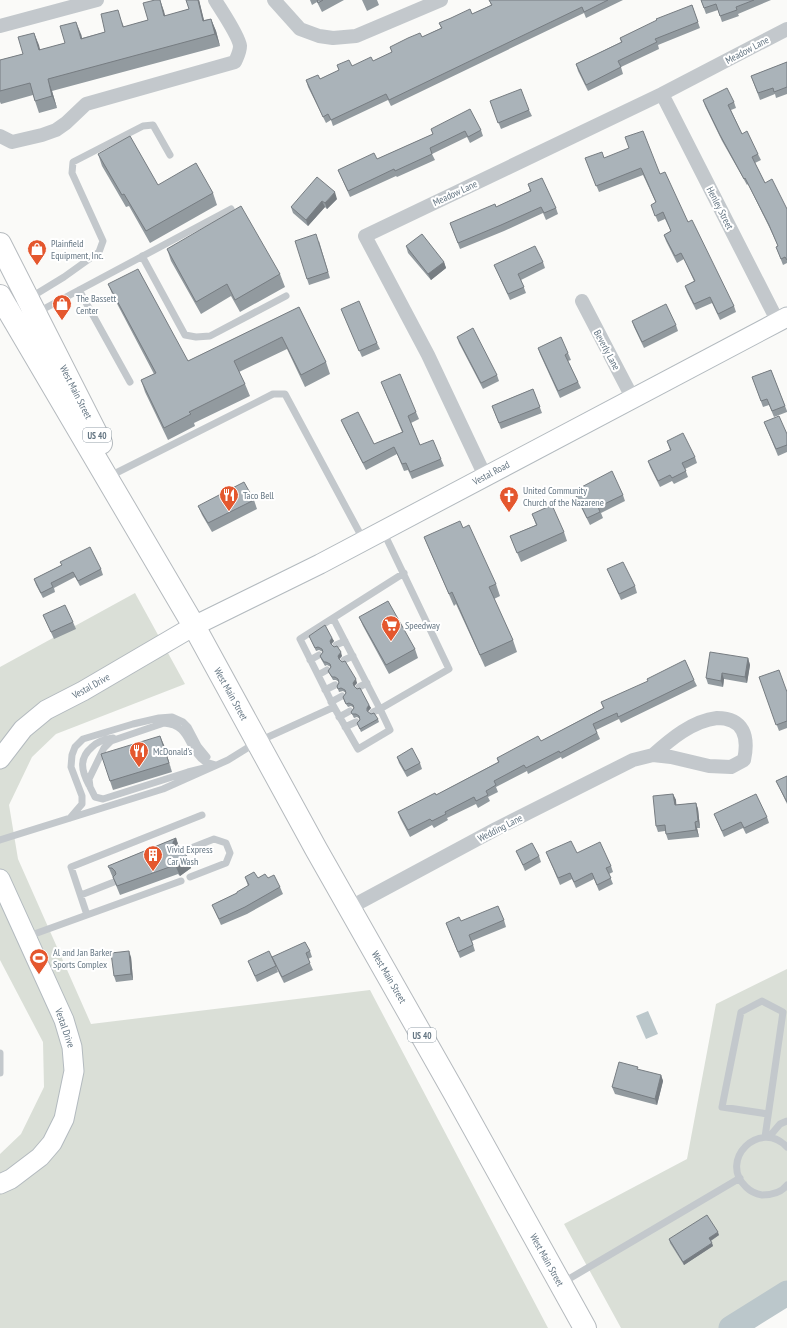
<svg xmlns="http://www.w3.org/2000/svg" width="787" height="1328" viewBox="0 0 787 1328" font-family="'PT Sans Narrow',sans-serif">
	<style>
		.green { fill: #dadfd7 }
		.water { fill: #bbc7cb }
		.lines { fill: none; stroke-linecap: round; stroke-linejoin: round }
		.river { stroke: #bbc7cb; stroke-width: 25 }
		.secondary-casing { stroke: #b3babf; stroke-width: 21 }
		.primary-casing { stroke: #b5babe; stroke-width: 24 }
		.lane { stroke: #c3c8cc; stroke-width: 7 }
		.street { stroke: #c3c8cc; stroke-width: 14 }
		.secondary { stroke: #fff; stroke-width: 19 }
		.primary { stroke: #fff; stroke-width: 22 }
		.wall { fill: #929a9f }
		.shaded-wall { fill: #777d82 }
		.building { fill: #aab3b9; stroke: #777d82 }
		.labels { text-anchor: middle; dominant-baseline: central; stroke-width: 4; stroke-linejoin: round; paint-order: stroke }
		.shield { fill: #fff; stroke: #939fa8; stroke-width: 1 }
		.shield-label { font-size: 9px; font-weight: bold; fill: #657683 }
		.street-label { font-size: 10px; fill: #657683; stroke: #fff }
		.poi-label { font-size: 10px; fill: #657683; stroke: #fff; text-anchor: start }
	</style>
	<rect width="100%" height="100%" fill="#fafaf8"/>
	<path class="green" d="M135 593 185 684 56 734 32 757 9 805 18 859 91 1024 370 990 548 1328H0V1154L21 1134 44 1087 43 1042 0 960V667Z
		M787 969V1293L731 1328H621L564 1224 687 1159 716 1004Z"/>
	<path class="water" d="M648 1011 658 1034 646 1039 636 1016Z"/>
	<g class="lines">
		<path class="river" d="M731 1328 787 1293"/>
		<g class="secondary-casing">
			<path id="secondary" d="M0 759 23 729 46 710 83 691 194 626 320 564 787 317
				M0 879 64 1020 72 1047 74 1071 64 1119 52 1143 40 1157 11 1179 0 1184"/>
		</g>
		<g class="primary-casing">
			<path id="primary" d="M0 244 101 443
				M0 296 194 626 316 849 455 1094 585 1328"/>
		</g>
		<path class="lane" d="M142 256 185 335 196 337 210 336 286 296
			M79 290 130 382
			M10 310 64 277 99 252 103 241 72 173 73 162 143 126 153 125 170 155
			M38 312 231 209
			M116 473 273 394H285L364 541
			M383 531 449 669 380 709 390 730 358 749 334 707 300 639 404 573
			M333 618 380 709 373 712
			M336 645 345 641
			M310 660 319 655
			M344 660 353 656
			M318 675 327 670
			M359 687 367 683
			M325 690 335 685
			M331 702 342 696
			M339 717 350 711
			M164 723C191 725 186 748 204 761 207 763 212 764 216 765L188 772 103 799 95 797 90 787 89 779 104 748 111 741Z
			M345 727 356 722
			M89 785C81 770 79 758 92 747 98 741 105 739 113 738
			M70 818 82 804V796L71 767 72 755 75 747 83 739 133 724 159 718 172 717 183 722 188 727 198 746 207 757
			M0 840 163 789 228 760 257 742 334 707
			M181 852 214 839 226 843 230 853 226 863 190 877
			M81 895 114 882
			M87 915 71 867 202 815
			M26 937 181 881
			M0 1053V1073
			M765 1137 783 1012 762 1001 741 1012 722 1107 768 1114
			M769 1137 780 1124 787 1121
			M787 1147C759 1118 718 1161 746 1187 750 1191 756 1194 762 1195 771 1195 781 1193 787 1185
			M562 1283 740 1178"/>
		<path class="street" d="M274 0 300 29 319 36 333 38 356 36 441 0
			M0 26 97 0
			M662 94 778 322
			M0 136 12 142 42 135 56 130 66 123 86 104 235 62C237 57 240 52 240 46 239 36 221 10 215 0
			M582 301 633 399
			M485 476 428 355 365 236 662 94 787 29
			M717 718C744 718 749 737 744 760L731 767 709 766 671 757 653 755C671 739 692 721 717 718Z
			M349 908 496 829 633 760 653 755"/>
		<use href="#secondary" class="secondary"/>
		<use href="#primary" class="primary"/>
	</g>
	<path class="wall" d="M160 0 165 16 189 9 199 0 204 20 211 19 216 31 220 46 52 91 57 108 39 113 33 95 1 104 0 102V60L23 54 34 33 40 50 65 43 81 34 82 38 105 32 122 22 124 27 148 20Z
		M310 0H344L322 12 317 2 312 5Z
		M362 0H378H377L379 5 367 11Z
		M489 0H623L586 18 584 13 391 106 388 100 333 126 331 120 326 123 308 87 306 80 320 79 339 70 337 65 352 66 373 61 392 52 390 47 422 37 441 28 439 23 472 14 491 5Z
		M701 0H771L738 14 739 16 722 22 718 10 706 14Z
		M692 5 700 28 658 45 659 49 621 67 623 74 588 91 578 71 576 64 621 42 620 38Z
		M787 62V94L776 98 775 94 760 100 751 76Z
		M703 100 734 102 736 108 731 110 742 134 758 154 761 160 755 163 765 183 787 209V263L783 265 776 247 778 246 771 231 748 184 747 185 722 141 705 106Z
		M490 101 529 110 532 116 501 129Z
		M431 129 481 130 483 136 470 143 467 137 432 154 435 160 397 177 396 176 350 197 338 170 377 159 433 134Z
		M98 154 158 185 213 193 217 205 150 243 129 206 126 207 102 166Z
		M585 158H604L660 174 688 222 734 306 736 312 720 320 712 303 696 310 687 292 685 286 694 281 684 259 677 263 666 241 664 235 671 231 665 219 658 222 651 205 656 203 643 175 599 192Z
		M528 184 556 208 558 214 546 220 543 213 504 231 460 249 450 223 496 207 530 191Z
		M337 199 327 209 325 207 308 226 293 213 291 207Z
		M319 241 330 278 309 285 307 279Z
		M406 246 444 262 446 268 431 280 408 253Z
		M167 249 280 274 285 287 240 312 231 296 201 314 171 261Z
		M543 262 545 268 521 280 526 293 510 300 494 265Z
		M108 284 188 361 299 307 326 362 330 374 305 387 287 349 239 372 245 384 250 396 194 423 195 426 168 440 145 392 141 380 154 374 113 296Z
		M341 309 377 343 380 349 362 357Z
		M632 321 676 325 678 331 644 348 634 327Z
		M457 337 497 375 499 381 483 389 459 343Z
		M538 348 568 353 571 360 568 361 581 388 560 398 540 354Z
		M771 370 787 411V412L774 417 769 405 763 407 752 377Z
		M381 382 416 412 419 419 411 423 420 445 441 459 444 466 412 479 408 470 404 471 397 454 366 470 344 427 341 420 374 444 402 432Z
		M533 389 542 413 501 429 492 406Z
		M764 422 787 434V452L778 456Z
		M667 441 695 457 697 463 685 469 688 477 674 484 672 481 660 487 650 467 648 461 670 450Z
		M574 491 623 495 625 501 601 513 603 518 590 525 576 497Z
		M254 500 257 509 212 532 202 515 198 506Z
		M532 514 564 532 567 541 521 562 510 536 536 525Z
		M424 537 496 584 500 596 494 599 513 640 517 652 485 667 456 604 454 606 429 549Z
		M60 562 101 569 103 575 80 586 75 577 54 588 55 592 43 598 36 585 34 579 62 565Z
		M607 569 635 586 637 593 621 600Z
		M43 615 73 622 76 629 54 639Z
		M359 617 415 649 418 658 389 674 363 626Z
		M309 636 332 638 334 641 331 645 342 656 339 660 357 683 354 687 369 705 371 708 368 712 378 719 379 722 361 732 357 723 360 719 357 717 354 718 351 712 354 708 351 706 348 707 344 701 343 697 346 693 343 691 339 692 337 686 339 682 336 680H333L328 671 331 667 327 665 325 666 321 659 320 656 323 652 319 650 316 651Z
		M748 658 750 665 747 683 724 679 723 687 708 684 706 678Z
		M759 677 787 692V728L779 731Z
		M694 680 697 686 621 723 619 719 596 730 600 739 562 759 561 757 528 774 527 771 496 787 498 792 488 797 490 801 478 808 476 804 447 818 448 820 434 828 432 825 410 837 400 818 398 812 436 795 498 762 497 758 541 741 603 708 601 702Z
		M160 736 172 772 113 790 110 781Z
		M397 757 420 763 422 769 407 777 399 763Z
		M787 776V804L779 787 776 781Z
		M673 794 676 800V805L696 803 698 809 700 828H697L699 837 668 840 665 831 658 832 656 826Z
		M714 814 767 817 769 823 746 834 743 828 724 837Z
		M176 838 179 847 191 868 180 876 178 874 120 895 108 866Z
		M516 851 539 856 541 862 525 871 519 857Z
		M546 852 577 853 611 866 613 872 609 874 613 884 599 891 594 879 576 888 572 879 560 885Z
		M245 877 268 878 280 887 283 894 247 914 221 925 212 905 237 893 248 886Z
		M504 920 506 927 472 941 475 951 460 958 446 923 461 921Z
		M310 951 312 957 308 959 313 970 284 983 276 967 278 972 257 982 248 961H273Z
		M131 957 133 980 116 982 114 976Z
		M661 1075 663 1081 657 1105 615 1094 612 1087Z
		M719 1235 711 1241 713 1246 684 1265 670 1243 669 1239Z"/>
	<path class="shaded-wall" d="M160 0 164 11 168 28 164 16Z
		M198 0H199L207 33 203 21Z
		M211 19 216 31 220 46 215 34Z
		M76 22 81 34 85 51 81 39Z
		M34 33 39 45 43 62 39 50Z
		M48 79 52 91 57 108 52 96Z
		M335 192 337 199 327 209 325 203Z
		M322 201 325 207 308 226 306 220Z
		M444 262 446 268 431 280 428 274Z
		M332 638 334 641 331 644 332 647 330 641Z
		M341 652 342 656 339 659 340 662 338 656Z
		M748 658 750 665 747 683 745 677Z
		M722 673 724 679 723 687 721 681Z
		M356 679 357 683 354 686 355 690 353 683Z
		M369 705 371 708 368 711 369 714 367 708Z
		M160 736 164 745 172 772Z
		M673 794 676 800 677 812 675 805Z
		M696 803 698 809 700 828 698 821Z
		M695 822 697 828 699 837 696 830Z
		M176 838 179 847 176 851 173 845V842Z
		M188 859 191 868 180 876 176 867Z
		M129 951 131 957 133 980 131 974Z
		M661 1075 663 1081 657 1105 655 1099Z
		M718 1232 719 1235 710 1241 709 1238Z
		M712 1243 713 1246 684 1265 683 1262Z"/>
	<path class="building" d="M155 0H160L164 16 189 9 186 0H198L203 21 211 19 215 34 48 79 52 96 35 101 30 83 0 91V60L23 54 18 37 34 33 39 50 65 43 60 26 76 22 81 39 105 32 101 14 118 10 123 27 148 20 143 3Z
		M317 0H323L318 3Z
		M489 0H608L584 12 582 7 389 100 386 94 331 120 328 114 323 117 306 80 318 75 320 79 339 70 337 65 349 60 352 66 371 57 373 61 392 52 390 47 408 38 420 33 422 37 442 28 439 23 451 18 470 9 472 14 492 5Z
		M701 0H754L736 7 737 10 720 16 716 4 704 8Z
		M692 5 698 22 655 39 657 42 618 61 621 67 586 85 576 64 622 42 620 38 657 20 656 19Z
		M787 62V87L774 92 773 88 758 93 751 76Z
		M727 88 734 102 728 105 742 134 747 131 758 154 752 157 765 183 772 179 787 209V260L785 257 781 259 776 247 778 246 769 225 745 178 744 179 720 135 703 100Z
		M521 89 529 110 498 123 490 101Z
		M470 109 481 130 468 137 465 131 430 148 432 154 395 171 394 169 348 191 338 170 374 153 377 159 433 134 431 129Z
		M643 131 660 174 665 172 688 222 692 220 734 306 718 314 710 297 694 304 685 286 695 281 681 253 675 256 664 235 671 231 663 212 655 216 651 205 656 202 641 168 596 186 585 158 602 152 604 158 629 148 625 137Z
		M130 136 158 185 196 163 213 193 146 231 124 194 122 195 98 154Z
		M317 177 335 192 325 203 322 201 306 220 291 207Z
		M542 178 556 208 544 213 541 207 501 225 458 243 450 223 495 204 496 207 531 191 528 184Z
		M241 206 280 274 235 300 227 284 196 302 167 249Z
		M316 234 328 272 307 279 295 241Z
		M422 234 444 262 428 274 406 246Z
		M535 246 543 262 518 274 524 287 508 294 494 265Z
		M138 269 188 361 299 307 326 362 301 375 282 337 234 361 245 384 189 412 191 414 164 428 141 380 156 373 108 284Z
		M359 301 377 343 359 351 341 309Z
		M666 304 676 325 642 342 632 321Z
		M473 328 497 375 481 383 457 337Z
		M561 337 568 353 565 355 578 382 558 391 538 348Z
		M771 370 785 406 772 411 767 399 761 401 752 377Z
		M400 374 416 412 408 416 420 445 433 440 441 459 410 472 406 463 402 464 394 447 363 463 341 420 358 412 374 444 403 432 381 382Z
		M533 389 540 407 499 423 492 406Z
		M779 416 787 434V445L776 449 764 422Z
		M683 433 695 457 682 463 686 471 672 478 670 475 658 481 648 461 671 450 667 441Z
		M612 471 623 495 598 507 600 512 587 518 574 491Z
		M244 482 254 500 208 523 198 506Z
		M552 505 564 532 517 553 510 536 537 525 532 514Z
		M460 521 463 528 469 525 496 584 489 587 513 640 480 655 452 592 449 594 424 537Z
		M90 547 101 569 78 581 73 572 51 583 53 587 41 593 34 579 62 565 60 562Z
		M623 562 635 586 619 594 607 569Z
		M388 601 415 649 386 665 359 617Z
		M65 605 73 622 51 632 43 615Z
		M325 625 332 638 330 641 331 644 334 647 337 646 341 652 338 656 339 659 342 662 345 661 356 679 353 683 354 686 357 689 360 688 369 705 367 708V711L371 714 374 713 378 719 360 729 357 723 360 720 359 716 356 714H352L351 712 354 708 353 705 349 703 346 704 343 697 346 693 345 690 341 688 338 689 337 686 339 683 338 679 335 677H332L328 671 331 667 330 664 326 662H324L320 656 323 652 322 649 318 647 315 648 309 636Z
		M710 652 748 658 745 677 722 673 721 681 706 678Z
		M685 660 694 680 618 717 617 713 593 724 597 733 560 753 559 751 526 768 524 765 494 781 496 785 486 791 488 795 476 801 474 797 445 812 446 814 432 821 430 819 408 830 398 812 435 793 436 795 499 762 497 758 538 736 541 741 604 708 601 702 648 681 647 679Z
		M779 670 787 692V721L776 725 759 677Z
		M160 736 169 763 110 781 101 754Z
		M412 748 420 763 405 771 397 757Z
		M787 776V802L776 781Z
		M673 794 675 805 696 803 698 821 695 822 696 830 666 834 665 825 656 826 653 796Z
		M756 794 767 817 744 828 741 822 722 831 714 814Z
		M176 838 173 842V845L177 848 180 847 181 849H183L188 859 176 867 175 865 117 886 113 877 116 874 115 871 112 868H109L108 866Z
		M571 841 577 853 600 842 611 866 606 868 611 878 597 885 592 873 574 882 570 873 558 878 546 852Z
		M532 843 539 856 523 865 516 851Z
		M254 872 258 878 265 874 268 878 274 875 280 887 245 907 219 919 212 905 237 893V892L249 885 245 877Z
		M498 906 504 920 469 935 473 945 458 952 446 923 459 917 461 921Z
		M305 942 310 951 306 953 310 963 282 977 272 957Z
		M129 951 131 974 114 976 111 953Z
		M269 951 276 966 255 976 248 961Z
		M619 1062 638 1067 637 1069 661 1075 655 1099 612 1087Z
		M707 1215 718 1232 709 1238 712 1243 683 1262 669 1239Z"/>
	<defs>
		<g id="shop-pin" transform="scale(1)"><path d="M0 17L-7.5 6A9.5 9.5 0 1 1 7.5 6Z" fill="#e4572e" stroke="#fff"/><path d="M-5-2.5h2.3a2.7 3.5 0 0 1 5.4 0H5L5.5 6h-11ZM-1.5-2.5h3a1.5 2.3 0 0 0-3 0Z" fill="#fff"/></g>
		<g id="restaurant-pin" transform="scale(1)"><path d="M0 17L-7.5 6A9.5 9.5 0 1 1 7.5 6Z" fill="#e4572e" stroke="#fff"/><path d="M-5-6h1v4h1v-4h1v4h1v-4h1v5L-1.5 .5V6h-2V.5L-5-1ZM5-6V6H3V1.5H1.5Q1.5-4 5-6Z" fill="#fff"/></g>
		<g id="church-pin" transform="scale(1)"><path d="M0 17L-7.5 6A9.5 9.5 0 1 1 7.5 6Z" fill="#e4572e" stroke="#fff"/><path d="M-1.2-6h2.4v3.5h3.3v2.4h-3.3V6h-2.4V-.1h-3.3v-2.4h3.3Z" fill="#fff"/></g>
		<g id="supermarket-pin" transform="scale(1)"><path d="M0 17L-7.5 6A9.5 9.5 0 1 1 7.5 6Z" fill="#e4572e" stroke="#fff"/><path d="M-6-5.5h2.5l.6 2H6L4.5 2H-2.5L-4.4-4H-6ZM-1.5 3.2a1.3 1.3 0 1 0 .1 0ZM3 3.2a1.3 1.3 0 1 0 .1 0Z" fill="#fff"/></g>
		<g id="building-pin" transform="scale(1)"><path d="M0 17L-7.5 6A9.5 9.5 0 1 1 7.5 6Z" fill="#e4572e" stroke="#fff"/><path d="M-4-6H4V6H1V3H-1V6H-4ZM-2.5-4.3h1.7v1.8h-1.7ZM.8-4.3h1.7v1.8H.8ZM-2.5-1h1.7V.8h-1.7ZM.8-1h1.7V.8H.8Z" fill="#fff"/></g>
		<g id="stadium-pin" transform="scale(1)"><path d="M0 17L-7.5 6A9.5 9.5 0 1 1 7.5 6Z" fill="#e4572e" stroke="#fff"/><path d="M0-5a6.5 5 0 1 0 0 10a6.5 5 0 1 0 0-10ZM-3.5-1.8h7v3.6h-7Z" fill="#fff"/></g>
	</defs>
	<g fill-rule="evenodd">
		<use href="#shop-pin" x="37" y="249"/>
		<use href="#shop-pin" x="62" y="304"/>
		<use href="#restaurant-pin" x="229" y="495"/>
		<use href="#church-pin" x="509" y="496"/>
		<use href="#supermarket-pin" x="391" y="625"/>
		<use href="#restaurant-pin" x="139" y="751"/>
		<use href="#building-pin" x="153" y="855"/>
		<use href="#stadium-pin" x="39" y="958"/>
	</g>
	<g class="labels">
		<g class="shield">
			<rect x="83" y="428" width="28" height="14" rx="3"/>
			<rect x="408" y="1028" width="28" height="14" rx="3"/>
		</g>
		<g class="shield-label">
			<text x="97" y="435">US 40</text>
			<text x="422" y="1035">US 40</text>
		</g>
		<g class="street-label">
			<text transform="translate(747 50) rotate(-28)">Meadow Lane</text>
			<text transform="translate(455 193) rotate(-25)">Meadow Lane</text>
			<text transform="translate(720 208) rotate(63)">Henley Street</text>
			<text transform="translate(607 350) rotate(62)">Beverly Lane</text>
			<text transform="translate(76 392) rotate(63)">West Main Street</text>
			<text transform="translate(491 473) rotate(-28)">Vestal Road</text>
			<text transform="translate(91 686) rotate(-29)">Vestal Drive</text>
			<text transform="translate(231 694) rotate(61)">West Main Street</text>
			<text transform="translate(500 828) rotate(-27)">Wedding Lane</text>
			<text transform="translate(389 977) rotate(60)">West Main Street</text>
			<text transform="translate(65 1028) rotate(71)">Vestal Drive</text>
			<text transform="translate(547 1260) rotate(61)">West Main Street</text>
		</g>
		<g class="poi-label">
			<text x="51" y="243">Plainfield<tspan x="51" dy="12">Equipment, Inc.</tspan></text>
			<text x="76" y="298">The Bassett<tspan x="76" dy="12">Center</tspan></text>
			<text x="523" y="490">United Community<tspan x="523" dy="12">Church of the Nazarene</tspan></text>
			<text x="243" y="495">Taco Bell</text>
			<text x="405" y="625">Speedway</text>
			<text x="153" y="751">McDonald's</text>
			<text x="167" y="849">Vivid Express<tspan x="167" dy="12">Car Wash</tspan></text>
			<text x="53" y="952">Al and Jan Barker<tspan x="53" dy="12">Sports Complex</tspan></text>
		</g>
	</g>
</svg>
